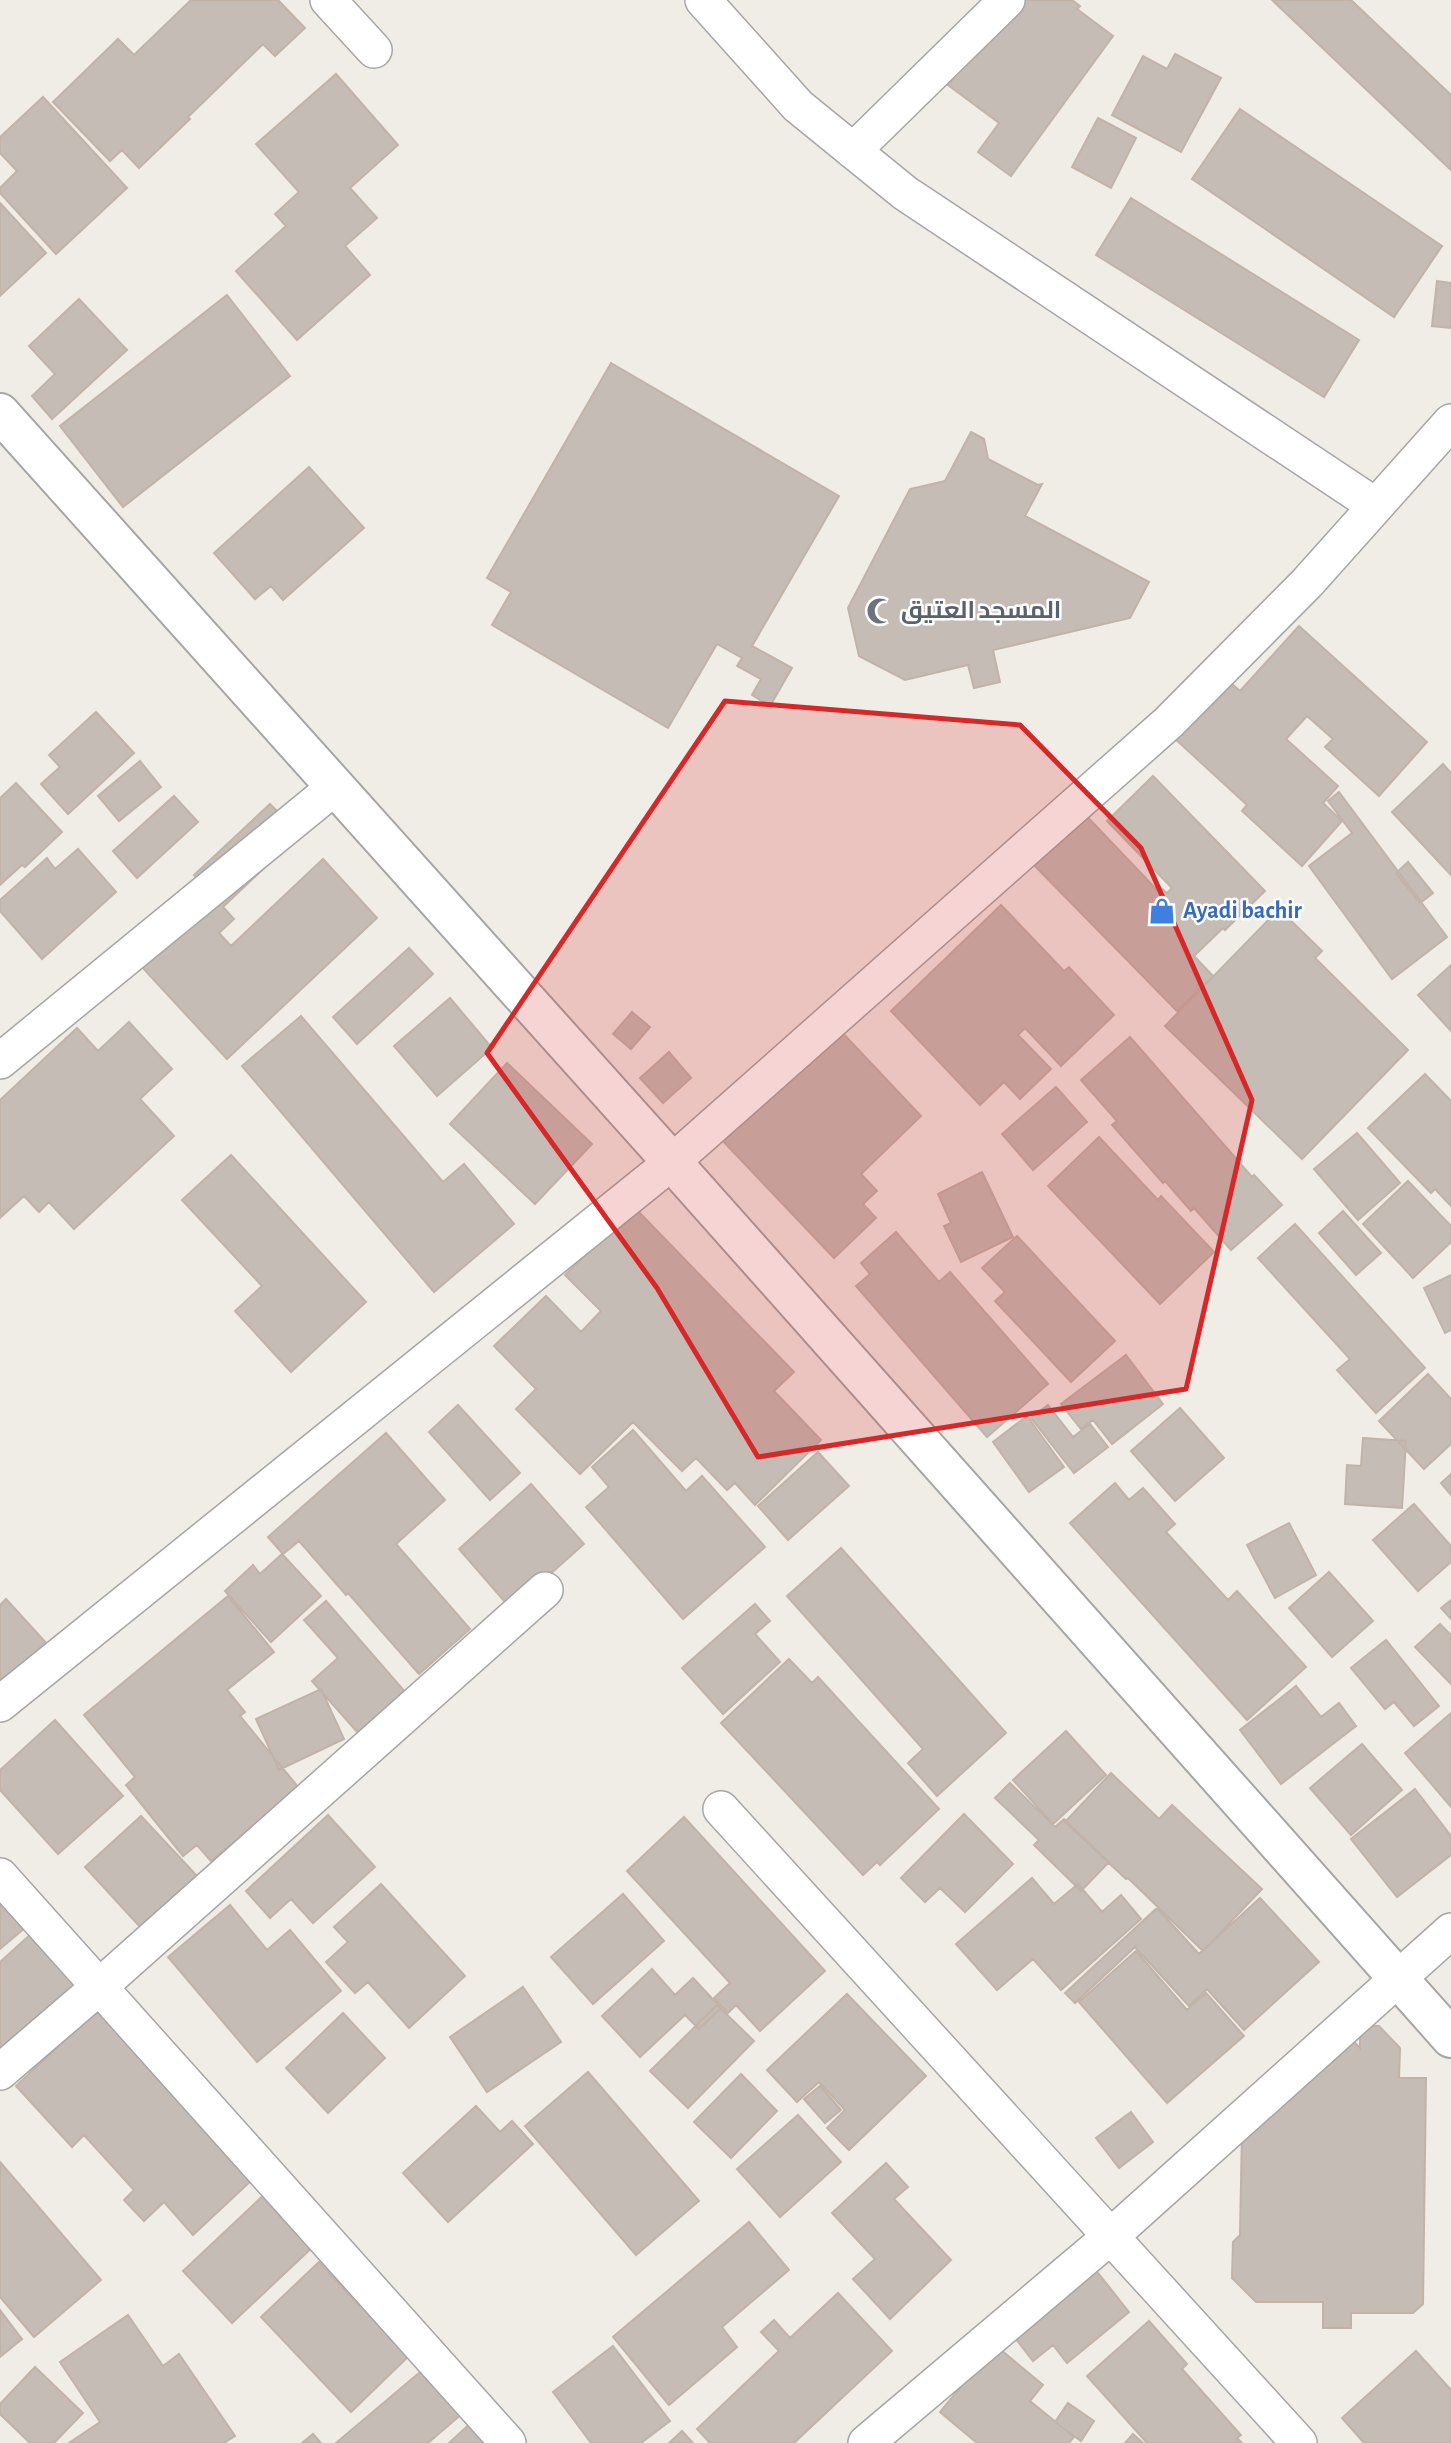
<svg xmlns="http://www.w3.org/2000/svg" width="1451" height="2443" viewBox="0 0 1451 2443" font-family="'Alegreya Sans',Cairo,sans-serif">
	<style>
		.building { fill: #c5bcb5; stroke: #c2b3a8; stroke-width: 2 }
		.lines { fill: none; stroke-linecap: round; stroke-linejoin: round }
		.minor-casing { stroke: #a6a6a6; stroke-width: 38 }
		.tertiary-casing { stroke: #a6a6a6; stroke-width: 42 }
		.minor { stroke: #fff; stroke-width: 35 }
		.tertiary { stroke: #fff; stroke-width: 38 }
		.marked { fill: #d62828; fill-opacity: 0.2; stroke: #d62828; stroke-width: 5; stroke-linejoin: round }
		.labels { text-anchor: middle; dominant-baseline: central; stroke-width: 5; stroke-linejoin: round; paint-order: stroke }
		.worship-label { font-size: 24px; font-weight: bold; fill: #5b616d; stroke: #fff; text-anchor: start }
		.shop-label { font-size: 24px; font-weight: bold; fill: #366cbe; stroke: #fff; text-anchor: start }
	</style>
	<rect width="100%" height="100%" fill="#f0ece6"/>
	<path class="building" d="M191 0H278L305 28 275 56 263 44 188 117 190 119 139 168 122 150 110 161 53 102 118 39 134 55Z
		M1010 0H1072L1080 6 1077 9 1113 36 1011 176 978 152 999 123 948 85Z
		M1272 0H1351L1451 95V170Z
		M1175 54 1221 78 1181 152 1112 115 1143 56 1167 69Z
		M336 74 398 145 350 188 377 218 345 246 370 275 297 340 236 271 286 226 275 214 299 192 256 144Z
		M43 97 127 188 56 254 0 193V188L17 171 0 153V137Z
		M1240 109 1442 246 1394 317 1192 179Z
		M1098 118 1136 138 1111 188 1072 167Z
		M1131 198 1359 340 1324 397 1096 255Z
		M0 203 46 253 0 296Z
		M1437 281 1451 283V328L1432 326Z
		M227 295 290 376 123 507 60 426Z
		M79 299 127 350 52 419 32 396 55 374 29 346Z
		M611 363 839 496 752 646 792 668 770 706 752 695 761 679 737 666 742 658 717 644 668 728 492 625 511 592 487 578Z
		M971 432 984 439 988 459 1038 485 1042 484 1025 516 1149 582 1130 618 993 650 1000 682 974 688 968 665 905 680 859 656 848 608 910 489 945 481Z
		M309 467 364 528 283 600 271 586 255 599 214 553Z
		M1299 626 1427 742 1379 796 1325 747 1333 739 1307 716 1286 739 1338 786 1323 803 1342 821 1302 866 1242 811 1247 805 1173 737 1226 679 1240 691Z
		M96 712 134 753 68 814 41 784 60 767 49 755Z
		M140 761 161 787 119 821 98 796Z
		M1443 764 1451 773V875L1392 812Z
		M1153 776 1265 891 1225 930 1223 928 1194 956 1213 976 1177 1011 1026 857 1077 806 1157 890 1160 887 1167 893 1172 888 1107 821Z
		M16 783 62 832 25 867 22 865 0 885V798Z
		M1339 792 1447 937 1392 979 1309 866 1352 833 1328 801Z
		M174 796 198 822 137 878 113 851Z
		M270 804 300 834 223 907 234 919 219 933 231 946 323 859 377 918 227 1059 127 951 207 890 194 875Z
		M78 849 116 892 42 959 0 911V900L47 858 55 869Z
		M1408 862 1433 893 1420 903 1396 873Z
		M1001 905 1064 971 1069 967 1114 1015 1061 1066 1025 1028 1018 1035 1051 1069 1020 1099 1004 1082 980 1105 891 1011Z
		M1279 909 1322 951 1315 958 1408 1050 1302 1159 1165 1026Z
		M409 948 433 974 357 1044 333 1017Z
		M1451 965V1031L1418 995Z
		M450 998 492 1048 437 1096 394 1046Z
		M632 1012 650 1027 631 1049 613 1034Z
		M301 1016 443 1182 464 1164 514 1224 434 1292 242 1066Z
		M129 1022 172 1069 140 1099 174 1136 74 1229 49 1202 39 1212 24 1196 0 1218V1100L77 1028 98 1051Z
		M836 1026 921 1116 861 1174 877 1191 863 1204 876 1218 834 1258 720 1138Z
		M1130 1037 1252 1177 1254 1175 1282 1205 1231 1250 1194 1208 1191 1211 1165 1181 1163 1183 1112 1125 1117 1121 1081 1080Z
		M669 1052 691 1078 663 1103 640 1078Z
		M507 1063 592 1144 535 1204 450 1124Z
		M1425 1074 1451 1101V1206L1435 1189 1431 1193 1368 1128Z
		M1056 1087 1087 1122 1033 1170 1002 1134Z
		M1357 1133 1400 1183 1358 1220 1314 1169Z
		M1099 1137 1158 1200 1161 1196 1214 1252 1160 1304 1048 1186Z
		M231 1155 366 1302 291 1372 235 1311 262 1286 182 1200Z
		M982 1172 1013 1237 961 1262 944 1226 951 1223 938 1194Z
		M1408 1181 1451 1226V1242L1413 1278 1363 1224Z
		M634 1207 794 1372 774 1391 821 1440 755 1505 735 1483 727 1490 696 1458 682 1471 633 1422 580 1474 516 1409 536 1389 494 1346 546 1296 581 1332 601 1311 565 1275Z
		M1343 1211 1381 1253 1356 1275 1319 1233Z
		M1295 1224 1425 1368 1376 1413 1337 1370 1350 1359 1258 1258Z
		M896 1232 939 1282 950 1272 1048 1384 987 1437 856 1286 870 1274 861 1263Z
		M1017 1236 1115 1341 1071 1382 995 1301 1005 1292 982 1268Z
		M1451 1275V1330L1445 1333 1424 1288Z
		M1126 1355 1163 1404 1112 1444 1093 1420 1081 1429 1061 1404Z
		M1428 1374 1451 1399V1444L1424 1469 1379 1421Z
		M458 1405 520 1473 490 1500 429 1432Z
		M1048 1405 1073 1437 1090 1424 1108 1447 1074 1473 1031 1418Z
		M1180 1408 1224 1458 1175 1501 1131 1451Z
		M1027 1416 1064 1467 1029 1492 993 1442Z
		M633 1430 686 1491 702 1476 765 1547 683 1619 586 1507 609 1487 592 1467Z
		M386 1433 445 1500 396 1544 470 1629 419 1674 348 1593 346 1595 299 1541 283 1554 268 1537Z
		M1363 1438 1406 1441 1402 1508 1345 1504 1347 1465 1361 1466Z
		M818 1452 849 1486 788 1540 758 1506Z
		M1451 1474V1495L1441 1483Z
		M1115 1483 1129 1500 1143 1488 1175 1524 1166 1532 1228 1600 1237 1591 1306 1667 1247 1720 1070 1523Z
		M531 1484 584 1544 511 1609 459 1549Z
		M1414 1504 1451 1546V1562L1418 1591 1373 1540Z
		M1289 1523 1316 1575 1275 1598 1247 1545Z
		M841 1548 1006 1733 937 1796 908 1763 923 1749 787 1596Z
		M282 1554 321 1596 271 1642 225 1591 253 1565 260 1574Z
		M1329 1572 1373 1621 1332 1657 1289 1608Z
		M228 1596 274 1652 227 1690 245 1712 240 1716 299 1788 211 1861 197 1845 183 1856 126 1785 135 1777 84 1715Z
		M6 1599 48 1645 0 1690V1605Z
		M1451 1600V1619L1441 1608Z
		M326 1601 406 1693 359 1734 312 1681 338 1658 304 1620Z
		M755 1604 770 1621 755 1634 780 1662 723 1714 682 1668Z
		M1440 1624 1451 1635V1684L1415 1647Z
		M1386 1640 1439 1706 1414 1726 1394 1702 1385 1709 1351 1668Z
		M789 1659 812 1683 818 1677 939 1809 880 1865 877 1862 863 1875 721 1723Z
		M1296 1686 1321 1717 1339 1703 1356 1726 1281 1784 1240 1730Z
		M321 1689 344 1739 279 1770 256 1719Z
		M1451 1713V1807L1405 1753Z
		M55 1720 123 1796 58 1854 0 1790V1770Z
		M1066 1731 1106 1775 1053 1824 1013 1780Z
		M1362 1744 1402 1790 1351 1835 1310 1788Z
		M1111 1773 1159 1819 1172 1805 1262 1889 1203 1951 1128 1878 1126 1879 1065 1822Z
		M1010 1783 1055 1827 1064 1819 1109 1862 1081 1891 1034 1845 1039 1840 995 1798Z
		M1415 1789 1451 1836V1855L1397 1897 1351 1839Z
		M964 1814 1013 1864 965 1912 940 1888 925 1902 901 1878Z
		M328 1815 375 1867 313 1923 291 1899 270 1918 246 1891Z
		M141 1816 198 1877 142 1929 85 1867Z
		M684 1817 825 1971 760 2031 736 2005 728 2013 714 1998 730 1983 627 1871Z
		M1032 1878 1054 1904 1078 1884 1102 1912 1121 1895 1141 1919 1061 1990 1033 1959 997 1990 956 1944Z
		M381 1884 465 1976 409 2028 368 1982 355 1993 326 1962 348 1942 334 1927Z
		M623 1894 664 1941 593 2004 551 1957Z
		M1260 1898 1319 1962 1244 2030 1207 1989 1189 2006 1135 1947 1075 2003 1065 1993 1157 1908 1199 1954Z
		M0 1899 25 1928 0 1949Z
		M230 1905 267 1950 290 1930 341 1991 257 2062 168 1957Z
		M31 1934 80 1988 0 2061V1962Z
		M1136 1951 1187 2010 1206 1993 1244 2036 1167 2103 1079 2002Z
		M652 1969 675 1995 693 1978 721 2008 699 2029 685 2015 640 2057 602 2016Z
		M523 1987 561 2042 487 2092 450 2037Z
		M847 1994 926 2076 849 2150 827 2128 845 2110 819 2082 797 2102 767 2070Z
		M717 2005 754 2041 688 2108 650 2071Z
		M98 2009 255 2177 193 2235 164 2202 144 2221 124 2200 134 2190 84 2135 72 2147 16 2086Z
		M343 2013 385 2058 328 2113 286 2068Z
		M1360 2026H1379L1400 2048 1399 2078H1426L1423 2304 1413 2313H1351V2328H1323V2302H1256L1232 2278 1233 2242 1240 2235 1242 2132 1347 2035 1360 2048Z
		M588 2072 699 2201 636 2255 525 2126Z
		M741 2074 777 2111 731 2158 694 2122Z
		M820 2086 841 2110 825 2123 804 2099Z
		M476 2106 500 2132 512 2121 533 2144 448 2222 403 2173Z
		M1131 2112 1153 2142 1119 2168 1096 2138Z
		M798 2115 841 2162 780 2217 737 2169Z
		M0 2162 101 2280 34 2337 0 2297Z
		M886 2163 908 2187 894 2199 951 2260 890 2319 853 2279 875 2259 832 2213Z
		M268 2191 316 2244 232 2323 183 2271Z
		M749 2222 789 2270 722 2327 737 2347 669 2405 613 2337Z
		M1083 2254 1129 2312 1067 2363 1053 2345 1033 2361 1001 2320Z
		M319 2262 360 2306 365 2300 413 2352 351 2412 261 2317Z
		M838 2293 892 2351 794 2443H710L697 2429 779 2351 761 2332 774 2320 790 2338Z
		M0 2310 22 2339 0 2357Z
		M128 2315 163 2366 179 2354 235 2436 224 2443H69L100 2422 60 2362Z
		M1149 2321 1187 2364 1182 2369 1241 2435 1237 2438 1242 2443H1147L1087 2376Z
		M995 2345 1043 2385 1030 2401 1074 2437 1069 2443H977L940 2412Z
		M613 2346 670 2421 641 2443H591L553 2392Z
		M1416 2351 1451 2390V2443H1364L1342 2418Z
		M35 2367 83 2413 54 2443H30L0 2414V2404Z
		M425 2368 463 2413 428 2443H336Z
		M1068 2403 1094 2421 1081 2441 1055 2422Z
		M474 2420 494 2443H449Z
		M682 2431 693 2443H669Z
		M313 2434 321 2443H302Z
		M1133 2434 1143 2443H1125Z"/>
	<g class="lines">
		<g class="minor-casing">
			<path id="minor" d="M328 0 374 50
				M703 0 798 106 905 193 1376 506
				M853 151 1007 0
				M0 1061 335 787
				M0 1704 672 1162 1169 722 1307 583 1451 422
				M721 1809 1299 2443
				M0 1876 508 2443
				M0 2072 99 1987 545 1590
				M866 2443 1111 2236 1451 1931"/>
		</g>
		<g class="tertiary-casing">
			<path id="tertiary" d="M0 413 672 1162 1451 2038"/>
		</g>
		<use href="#minor" class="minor"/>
		<use href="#tertiary" class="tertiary"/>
	</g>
	<path class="marked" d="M725 701 1020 725 1141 848 1252 1100 1186 1389 758 1457 657 1288 487 1053Z"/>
	<defs>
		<g id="mosque-bare" transform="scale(2.1)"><path d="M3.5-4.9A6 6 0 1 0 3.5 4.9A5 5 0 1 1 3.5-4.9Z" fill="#6b7280" stroke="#fff" stroke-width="2.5" paint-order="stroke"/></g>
		<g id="shop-bare" transform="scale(2.1)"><path d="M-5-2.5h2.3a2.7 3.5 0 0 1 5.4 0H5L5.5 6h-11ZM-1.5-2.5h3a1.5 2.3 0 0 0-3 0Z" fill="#3f7fe0" stroke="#fff" stroke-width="2.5" paint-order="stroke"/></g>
	</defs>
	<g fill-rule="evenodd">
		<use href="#mosque-bare" x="880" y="611"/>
		<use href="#shop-bare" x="1162" y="911"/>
	</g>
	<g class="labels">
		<g class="worship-label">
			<text x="901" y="611">المسجد العتيق</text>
		</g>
		<g class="shop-label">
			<text x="1183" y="911">Ayadi bachir</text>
		</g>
	</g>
</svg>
